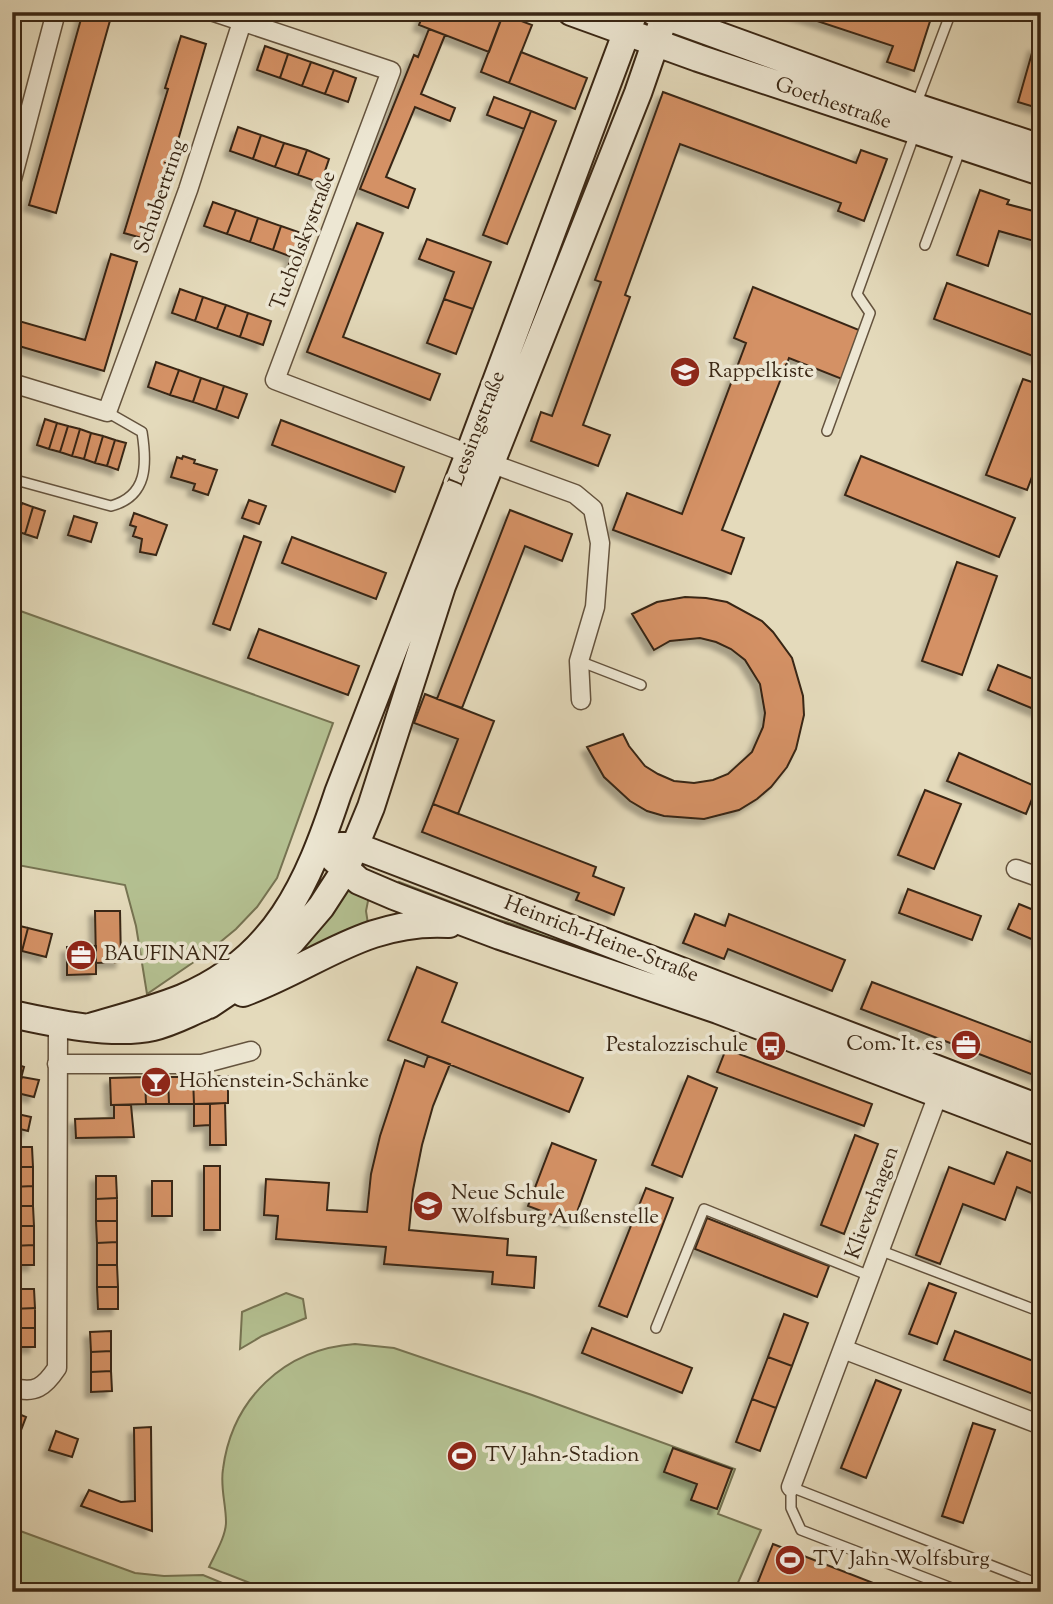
<svg xmlns="http://www.w3.org/2000/svg" width="1053" height="1604" viewBox="0 0 1053 1604" font-family="'Sorts Mill Goudy',serif">
	<style>
		.green { fill: #b4c091; stroke: #767352; stroke-width: 2 }
		.building { fill: #d49165; stroke: #392614; stroke-width: 2; filter: url(#shadow) }
		.lines { fill: none; stroke-linecap: round; stroke-linejoin: round }
		.lane-casing { stroke: #64533e; stroke-width: 12 }
		.street-casing { stroke: #64533e; stroke-width: 21 }
		.secondary-casing { stroke: #392614; stroke-width: 30 }
		.lane { stroke: #ede7d3; stroke-width: 9 }
		.street { stroke: #ede7d3; stroke-width: 18 }
		.secondary { stroke: #ede7d3; stroke-width: 26 }
		.labels { text-anchor: middle; dominant-baseline: central; stroke-width: 7; stroke-linejoin: round; paint-order: stroke }
		.street-label { font-size: 21px; fill: #392614; stroke: #ede7d3 }
		.poi-label { font-size: 21px; fill: #392614; stroke: #ede7d3; text-anchor: start }
	</style>
	<defs>
		<filter id="shadow"><feDropShadow dx="-5.5" dy="5.5" stdDeviation="2" flood-color="#0004"/></filter>
	</defs>
	<rect width="100%" height="100%" fill="#e4dabb"/>
	<filter id="stains"><feTurbulence type="fractalNoise" baseFrequency=".00286" numOctaves="4"/><feColorMatrix values="0 0 0 0 .2 0 0 0 0 .09 0 0 0 0 .02 0 0 0 .5 -.17"/></filter>
	<radialGradient id="worn" r=".72"><stop offset=".6" stop-color="#630" stop-opacity="0"/><stop offset="1" stop-color="#630" stop-opacity=".3"/></radialGradient>
	<path class="green" d="M12 608 333 723 277 878 257 907 236 929 207 953 147 994 136 926 125 885 12 864Z
		M399 882 495 919 571 940 712 998 397 887Z
		M346 888 369 896 366 911 368 924 298 956 295 953Z
		M286 1293 303 1299 306 1318 262 1336 240 1349 242 1312Z
		M355 1344 394 1348 532 1395 735 1469 718 1514 761 1530 734 1592H273L209 1567C215 1554 226 1536 226 1522 226 1504 220 1487 223 1469 232 1399 284 1349 355 1344Z
		M12 1528 135 1573 164 1576 203 1575 244 1592H12Z"/>
	<path class="building" d="M83 12H95L111 17 56 213 29 205Z
		M424 12H481L501 20 489 52 419 25Z
		M790 12H877L901 20 904 12H933L914 71 887 62 893 46Z
		M503 14 532 25 509 83 481 72Z
		M429 29 445 35 421 94 455 108 450 121 415 107 386 177 415 189 408 208 360 189 414 55 418 57Z
		M181 36 206 44 149 240 124 233 168 89 165 88Z
		M265 46 288 54 280 78 257 70Z
		M1034 46 1041 48V109L1018 102Z
		M521 52 587 78 575 109 509 83Z
		M288 54 311 62 302 86 280 78Z
		M311 62 334 70 325 94 302 86Z
		M334 70 356 78 348 102 325 94Z
		M663 92 856 163 861 150 887 159 864 221 838 211 841 203 680 144 625 295 630 297 583 425 610 435 598 466 531 441 541 412 552 416 601 282 595 280Z
		M494 97 531 111 524 129 487 115Z
		M531 111 556 121 507 244 483 235Z
		M238 127 261 135 253 159 230 151Z
		M261 135 284 143 275 167 253 159Z
		M284 143 307 150 298 175 275 167Z
		M307 150 329 159 321 183 298 175Z
		M980 190 1009 200 1007 204 1041 213V243L999 231 988 266 957 255Z
		M213 202 236 210 227 234 204 226Z
		M236 210 258 218 250 242 227 234Z
		M258 218 281 226 273 250 250 242Z
		M357 223 383 233 343 337 440 374 430 400 307 352Z
		M281 226 304 234 299 246 308 249 301 268 289 264 292 257 273 250Z
		M427 239 491 262 473 309 444 299 454 272 419 259Z
		M111 254 137 262 104 371 12 344V319L85 340Z
		M947 283 1041 318V359L934 319Z
		M753 287 859 330 842 379 789 358 722 530 744 538 731 574 613 530 627 493 682 514 746 343 734 338Z
		M180 289 203 297 195 321 172 313Z
		M203 297 226 305 217 329 195 321Z
		M444 299 473 309 456 354 427 343Z
		M226 305 248 313 240 337 217 329Z
		M248 313 271 321 263 345 240 337Z
		M156 362 179 370 170 395 148 387Z
		M179 370 201 378 193 402 170 395Z
		M201 378 224 386 216 410 193 402Z
		M1023 379 1041 385V453L1027 490 986 475Z
		M224 386 247 394 238 418 216 410Z
		M45 419 57 423 49 449 37 445Z
		M281 420 404 467 395 492 272 445Z
		M57 423 68 426 60 452 49 449Z
		M68 426 80 429 72 456 60 452Z
		M80 429 91 433 84 459 72 456Z
		M91 433 103 436 95 463 84 459Z
		M103 436 115 440 107 466 95 463Z
		M115 440 126 443 118 470 107 466Z
		M183 456 195 460 194 463 217 470 208 495 193 490 195 484 171 477 177 457 182 459Z
		M861 456 1015 518 999 557 845 495Z
		M249 500 266 506 259 524 242 518Z
		M12 501 22 503 13 530H12Z
		M22 503 33 507 25 534 13 530Z
		M33 507 45 511 37 538 25 534Z
		M510 510 572 534 562 561 525 546 462 708 437 699Z
		M134 513 167 525 156 555 140 552 142 539 133 536 136 527 130 525Z
		M74 516 97 523 91 542 68 535Z
		M244 536 261 542 230 630 213 624Z
		M292 537 386 573 376 599 282 563Z
		M957 562 997 576 962 675 922 661Z
		M685 597 706 598 727 602 762 621 773 632 792 658 803 696 804 715 796 749 787 767 771 787 757 799 739 810 704 819 664 816 647 811 630 801 604 777 587 747 623 734 629 746 645 766 658 774 674 781 694 783 713 780 728 774 752 752 763 727 765 713 760 684 745 660 731 649 716 642 700 638 670 641 654 650 632 614 657 602Z
		M259 629 359 666 348 695 248 658Z
		M998 665 1041 682V712L988 690Z
		M425 694 494 721 458 814 433 804 458 739 414 723Z
		M959 753 1037 787 1026 814 947 781Z
		M925 790 961 804 934 869 898 855Z
		M433 804 596 867 593 876 624 888 614 915 576 900 579 893 422 832Z
		M908 889 981 916 972 940 899 913Z
		M1019 904 1041 913V943L1008 929Z
		M95 911H120L121 962 96 963Z
		M695 914 725 926 729 914 845 960 832 991 728 949 724 959 683 943Z
		M12 924 28 928 22 951 12 949Z
		M28 928 52 934 46 957 22 951Z
		M96 946V974L67 975V947Z
		M417 967 457 983 442 1022 583 1078 569 1112 388 1040Z
		M872 982 1033 1043 1039 1028 1041 1029 1039 1077 861 1009Z
		M726 1049 872 1104 864 1126 717 1072Z
		M428 1056 450 1064 433 1106 422 1145 413 1190 409 1230 508 1239 507 1255 536 1257 534 1288 492 1284 493 1272 384 1264 386 1247 276 1239 278 1216 264 1215 266 1179 329 1183 327 1210 367 1212 371 1174 380 1136 405 1060 424 1067Z
		M12 1063 24 1067 19 1086 12 1084Z
		M228 1076V1103L194 1104 193 1077Z
		M688 1076 717 1088 682 1177 652 1165Z
		M22 1077 39 1080 34 1097 13 1092 15 1085 19 1086Z
		M145 1077H168L169 1104H146Z
		M145 1077 146 1104 111 1105 110 1078Z
		M168 1077H193L194 1104H169Z
		M225 1103 226 1145H210V1104Z
		M194 1104H210V1125L194 1126Z
		M114 1105H131L134 1137 76 1138 75 1119 114 1118Z
		M13 1113 31 1117 28 1131 12 1127Z
		M855 1135 878 1144 844 1234 821 1225Z
		M552 1143 596 1160 573 1223 528 1206Z
		M12 1147H32L33 1167H12Z
		M1007 1152 1041 1165V1197L1017 1187 1005 1220 963 1204 940 1264 916 1255 949 1167 994 1184Z
		M204 1166H220V1230H204Z
		M12 1167H33V1186L12 1187Z
		M96 1176H116L117 1198 96 1199Z
		M152 1181H172V1216H152Z
		M33 1186V1206H12V1187Z
		M646 1188 673 1198 627 1317 599 1306Z
		M117 1198V1221H96V1199Z
		M12 1206H33L34 1226H12Z
		M707 1218 829 1266 817 1297 695 1249Z
		M96 1221H117V1242L97 1243Z
		M12 1226H34V1245L12 1246Z
		M117 1242V1265H97V1243Z
		M34 1245V1265H12V1246Z
		M97 1265H117L118 1287H97Z
		M929 1283 956 1293 937 1344 909 1334Z
		M97 1287H118V1309H98Z
		M12 1289H34L35 1308 12 1309Z
		M35 1308V1328H12V1309Z
		M784 1314 808 1323 792 1366 768 1357Z
		M12 1328H35V1347H12Z
		M592 1328 692 1368 682 1393 582 1353Z
		M111 1331V1351L91 1352 90 1332Z
		M955 1331 1041 1364V1397L944 1360Z
		M111 1351V1371L91 1372V1352Z
		M768 1357 792 1366 776 1408 752 1399Z
		M111 1371 112 1391 91 1392V1372Z
		M876 1380 901 1390 866 1478 841 1468Z
		M752 1399 776 1408 760 1451 736 1442Z
		M12 1411 26 1417 18 1438 12 1436Z
		M973 1423 995 1430 963 1523 942 1516Z
		M151 1427 152 1531 81 1506 89 1490 121 1502 135 1501 134 1428Z
		M56 1431 78 1439 72 1457 49 1450Z
		M673 1448 732 1469 717 1509 691 1500 697 1484 664 1472Z
		M773 1544 881 1586 878 1592H754Z"/>
	<g class="lines">
		<g class="lane-casing">
			<path id="lane" d="M916 105 951 12
				M925 245 961 148
				M827 431 870 313 857 294 915 133
				M12 479 111 506C148 496 147 464 142 432L107 412
				M579 661 641 685
				M879 1250 1041 1312
				M656 1328 704 1209 870 1276
				M962 1592 801 1530 791 1508V1487L1041 1585"/>
		</g>
		<g class="street-casing">
			<path id="street" d="M214 12 391 71 275 380 469 454
				M12 179 56 12
				M12 383 107 412 188 190 242 22
				M490 463 575 494 593 509 600 543 595 607 579 661 581 700
				M1016 869 1041 878
				M57 1064H202L251 1051
				M843 1349 1041 1425
				M12 1387C35 1395 45 1386 57 1368L58 1024
				M791 1487 942 1084"/>
		</g>
		<g class="secondary-casing">
			<path id="secondary" d="M571 12 698 58 1041 172
				M654 12 916 107 1041 148
				M340 846H355L371 852 1041 1109
				M334 859 359 881 394 896 500 936 718 1010 1041 1133
				M243 993C317 966 365 919 449 924
				M209 1005 252 976 291 942 321 907 345 870 371 807 442 586 638 93 666 12
				M12 1014C52 1023 113 1036 153 1027 171 1023 187 1014 204 1007
				M90 1027C120 1018 152 1010 182 998 276 959 308 883 338 793L469 454 634 12"/>
		</g>
		<use href="#lane" class="lane"/>
		<use href="#street" class="street"/>
		<use href="#secondary" class="secondary"/>
	</g>
	<defs>
		<g id="school-disc" transform="scale(1.575)"><circle r="9.5" fill="#8f2418" stroke="#ede7d3"/><path d="M0-5L7-2L0 1L-7-2ZM-4 1L0 2.5L4 1V4Q0 6-4 4Z" fill="#fff"/></g>
		<g id="office-disc" transform="scale(1.575)"><circle r="9.5" fill="#8f2418" stroke="#ede7d3"/><path d="M-6-3h4V-5.5h4V-3h4V5H-6ZM-1-4.5V-3h2v-1.5ZM-6 0V1H6V0Z" fill="#fff"/></g>
		<g id="bus-disc" transform="scale(1.575)"><circle r="9.5" fill="#8f2418" stroke="#ede7d3"/><path d="M-5-6H5V4H4V6H2V4H-2V6H-4V4H-5ZM-3.5-4V0h7V-4ZM-3.5 1.2v1.5H-2V1.2ZM2 1.2v1.5H3.5V1.2Z" fill="#fff"/></g>
		<g id="bar-disc" transform="scale(1.575)"><circle r="9.5" fill="#8f2418" stroke="#ede7d3"/><path d="M-6-5H6L.8 .8V4.5H3.5V6h-7V4.5H-.8V.8Z" fill="#fff"/></g>
		<g id="stadium-disc" transform="scale(1.575)"><circle r="9.5" fill="#8f2418" stroke="#ede7d3"/><path d="M0-5a6.5 5 0 1 0 0 10a6.5 5 0 1 0 0-10ZM-3.5-1.8h7v3.6h-7Z" fill="#fff"/></g>
	</defs>
	<g fill-rule="evenodd">
		<use href="#school-disc" x="685" y="372"/>
		<use href="#office-disc" x="81" y="955"/>
		<use href="#office-disc" x="966" y="1045"/>
		<use href="#bus-disc" x="771" y="1046"/>
		<use href="#bar-disc" x="156" y="1082"/>
		<use href="#school-disc" x="428" y="1206"/>
		<use href="#stadium-disc" x="462" y="1456"/>
		<use href="#stadium-disc" x="790" y="1560"/>
	</g>
	<g class="labels">
		<g class="street-label">
			<text transform="translate(833 104) rotate(19)">Goethestraße</text>
			<text transform="translate(161 197) rotate(-71)">Schubertring</text>
			<text transform="translate(304 241) rotate(-69)">Tucholskystraße</text>
			<text transform="translate(478 429) rotate(-69)">Lessingstraße</text>
			<text transform="translate(601 940) rotate(21)">Heinrich-Heine-Straße</text>
			<text transform="translate(873 1203) rotate(-70)">Klieverhagen</text>
		</g>
		<g class="poi-label">
			<text x="708" y="372">Rappelkiste</text>
			<text x="104" y="955">BAUFINANZ</text>
			<text x="943" y="1045" text-anchor="end">Com. It. es</text>
			<text x="748" y="1046" text-anchor="end">Pestalozzischule</text>
			<text x="179" y="1082">Hohenstein-Schänke</text>
			<text x="451" y="1194">Neue Schule<tspan x="451" dy="24">Wolfsburg Außenstelle</tspan></text>
			<text x="485" y="1456">TV Jahn-Stadion</text>
			<text x="813" y="1560">TV Jahn Wolfsburg</text>
		</g>
	</g>
	<rect width="1053" height="1604" fill="none" stroke="#e4dabb" stroke-width="42"/>
	<rect x="14" y="14" width="1025" height="1576" fill="none" stroke="#392614" stroke-width="3.5"/>
	<rect x="21" y="21" width="1011" height="1562" fill="none" stroke="#392614" stroke-width="2"/>
	<rect width="100%" height="100%" filter="url(#stains)"/>
	<rect width="100%" height="100%" fill="url(#worn)"/>
</svg>
